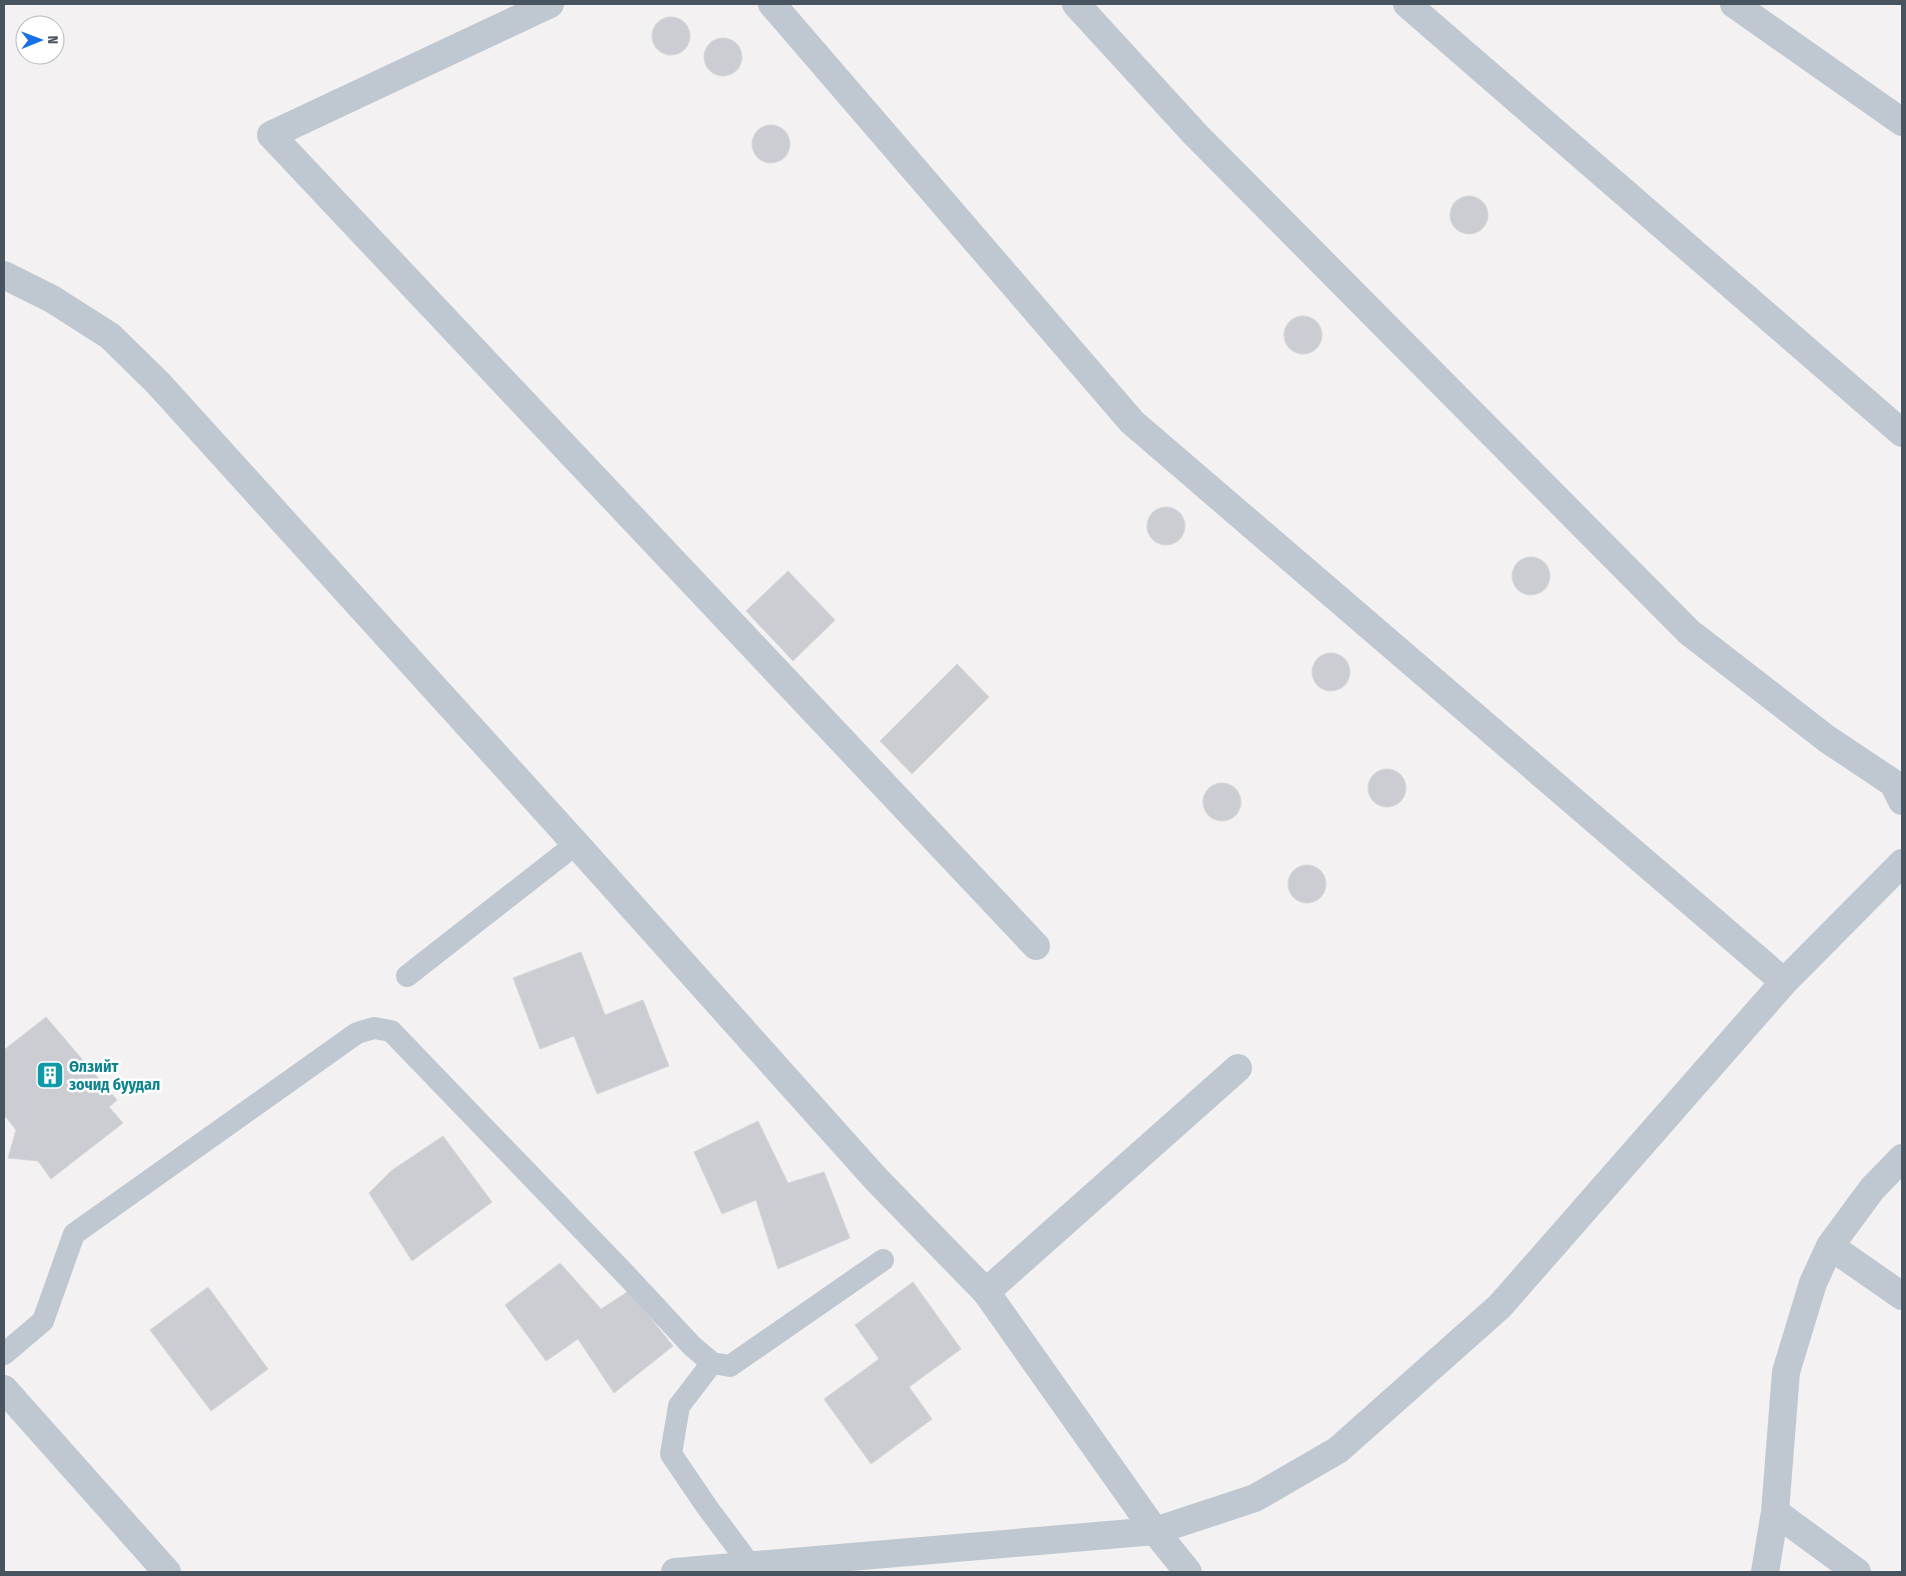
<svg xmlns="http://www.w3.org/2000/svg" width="1906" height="1576" viewBox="0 0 1906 1576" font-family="'Fira Sans Condensed',sans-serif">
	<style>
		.building { fill: #cbcdd3; stroke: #d5d7dc }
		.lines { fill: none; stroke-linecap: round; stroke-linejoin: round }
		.service { stroke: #bfc8d0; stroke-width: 22 }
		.minor { stroke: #bfc8d0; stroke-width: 28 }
		.tertiary { stroke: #bfc8d0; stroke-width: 28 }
		.labels { text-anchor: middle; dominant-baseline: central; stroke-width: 5; stroke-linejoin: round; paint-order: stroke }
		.culture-label { font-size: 16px; font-weight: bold; fill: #0d838f; stroke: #fff; text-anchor: start }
	</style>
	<rect width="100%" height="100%" fill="#f3f1f1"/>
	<path class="building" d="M652 36a19 19 0 1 1 38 0a19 19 0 1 1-38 0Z
		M704 57a19 19 0 1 1 38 0a19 19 0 1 1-38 0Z
		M752 144a19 19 0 1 1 38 0a19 19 0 1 1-38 0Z
		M1450 215a19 19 0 1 1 38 0a19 19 0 1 1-38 0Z
		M1284 335a19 19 0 1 1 38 0a19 19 0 1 1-38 0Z
		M1147 526a19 19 0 1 1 38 0a19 19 0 1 1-38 0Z
		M1512 576a19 19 0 1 1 38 0a19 19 0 1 1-38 0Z
		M788 571 835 620 793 661 746 611Z
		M1312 672a19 19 0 1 1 38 0a19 19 0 1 1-38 0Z
		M957 664 989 697 912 774 880 741Z
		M1368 788a19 19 0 1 1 38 0a19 19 0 1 1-38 0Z
		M1203 802a19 19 0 1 1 38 0a19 19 0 1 1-38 0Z
		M1288 884a19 19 0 1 1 38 0a19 19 0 1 1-38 0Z
		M581 952 605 1015 643 1000 669 1066 597 1094 574 1036 540 1049 513 978Z
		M46 1017 117 1100 109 1107 123 1123 51 1179 38 1161 8 1158 16 1130 4 1115V1050Z
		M758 1121 788 1183 824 1172 850 1238 778 1269 756 1200 722 1214 694 1152Z
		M443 1136 492 1202 412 1261 369 1193 391 1171Z
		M560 1263 601 1309 629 1291 673 1346 614 1393 578 1339 546 1361 505 1305Z
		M913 1282 961 1349 909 1387 932 1419 871 1464 824 1399 879 1359 855 1325Z
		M208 1287 268 1369 211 1411 150 1330Z"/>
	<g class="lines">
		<path class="service" d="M407 976 576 844
			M4 1354 43 1321 74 1234 357 1033 374 1028 391 1031 628 1277 692 1346 712 1363 730 1366 883 1260
			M712 1363 679 1406 671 1454 707 1507 751 1566"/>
		<path class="minor" d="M550 4 271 135 1036 946
			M772 4 1132 422 1784 982
			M1076 4 1196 135 1689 632 1827 739 1893 783 1902 801
			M1407 4 1902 433
			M1734 4 1902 122
			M1830 1246 1902 1296
			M986 1292 1238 1068
			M1775 1512 1857 1572
			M1765 1572 1775 1512 1786 1372 1813 1283 1830 1246 1872 1189 1902 1158"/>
		<path class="tertiary" d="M4 275 52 299 110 336 158 383 576 844 876 1179 986 1292 1155 1531 1188 1572
			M4 1389 167 1572
			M675 1572 1155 1531 1255 1498 1338 1450 1500 1306 1784 982 1902 863"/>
	</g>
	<defs>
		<g id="building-square" transform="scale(1.4375)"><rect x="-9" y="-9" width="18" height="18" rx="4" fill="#0f9aa8" stroke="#fff"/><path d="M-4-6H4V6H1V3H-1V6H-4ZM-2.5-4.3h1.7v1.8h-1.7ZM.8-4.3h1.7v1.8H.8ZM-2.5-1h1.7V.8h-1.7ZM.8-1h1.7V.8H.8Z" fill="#fff"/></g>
	</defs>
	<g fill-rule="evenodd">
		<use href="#building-square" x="50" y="1075"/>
	</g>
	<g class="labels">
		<g class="culture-label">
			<text x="69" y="1066">Өлзийт<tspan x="69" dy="18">зочид буудал</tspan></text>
		</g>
	</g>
	<rect width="1906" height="1576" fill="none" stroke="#48545f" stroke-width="10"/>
	<g transform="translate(40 40) rotate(89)"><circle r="24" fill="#ffffff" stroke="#b6bbbf"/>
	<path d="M0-4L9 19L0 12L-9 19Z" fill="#1770e8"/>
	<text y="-8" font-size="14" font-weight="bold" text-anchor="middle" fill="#48545f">N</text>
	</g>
</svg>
